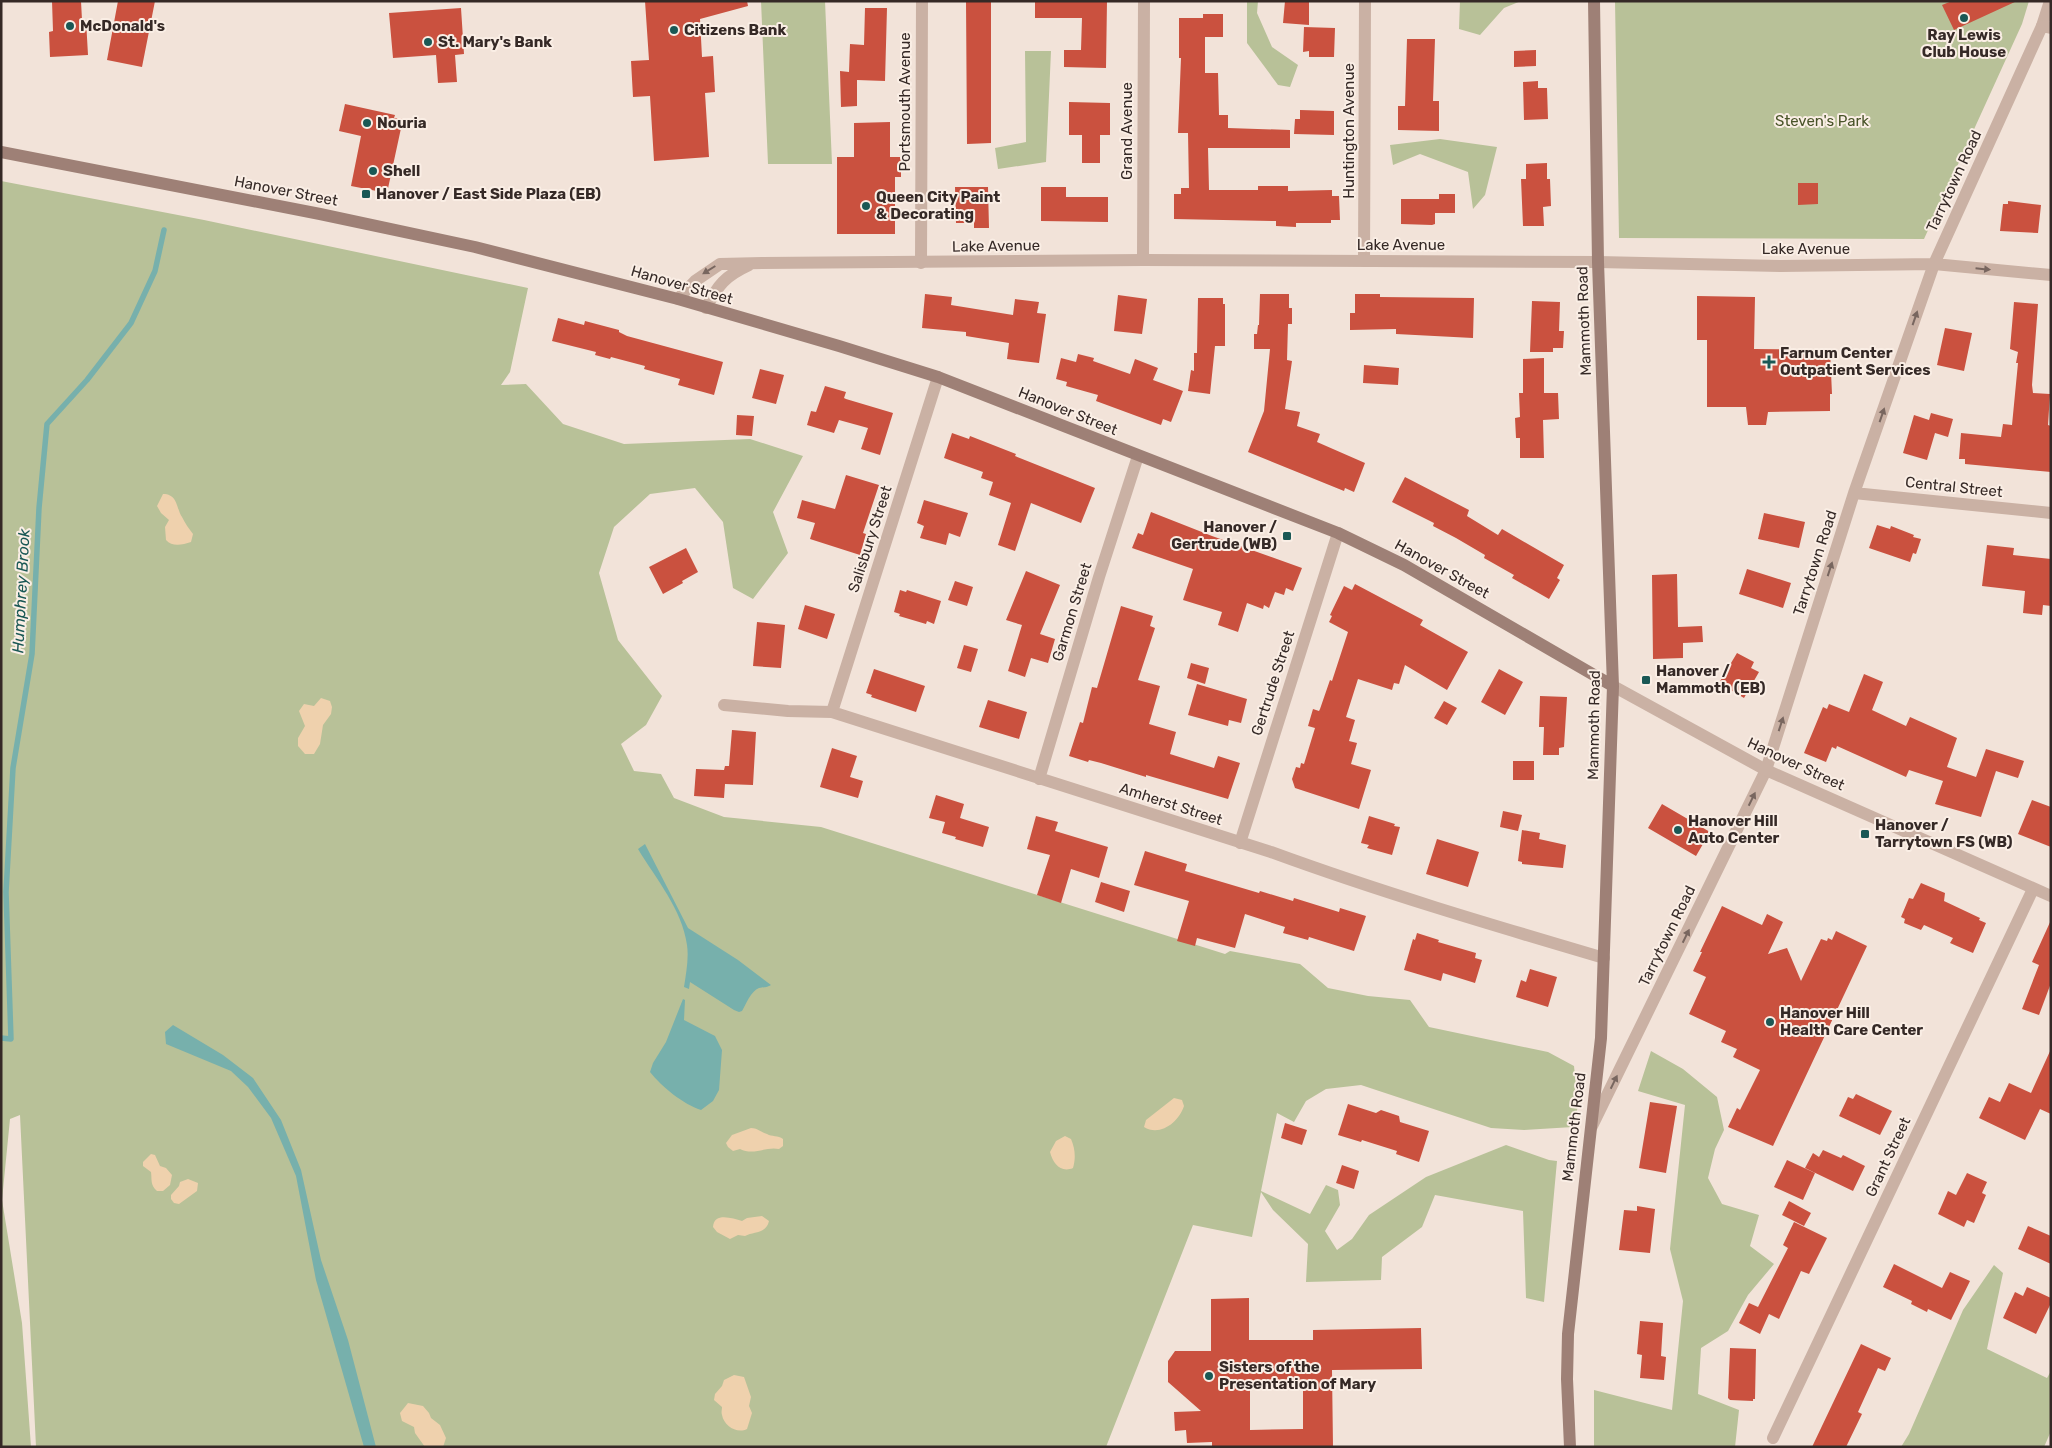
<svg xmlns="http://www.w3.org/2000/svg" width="2052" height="1448" viewBox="0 0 2052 1448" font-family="Rubik,sans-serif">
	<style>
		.green { fill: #b8c198 }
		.sand { fill: #efd1ad }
		.water { fill: #77b0ac }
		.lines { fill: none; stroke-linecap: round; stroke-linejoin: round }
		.stream { stroke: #77b0ac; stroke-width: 5.5 }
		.building { fill: #ca513f; fill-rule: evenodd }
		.minor { stroke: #cab1a4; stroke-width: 12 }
		.tertiary { stroke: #cab1a4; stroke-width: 12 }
		.secondary { stroke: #9e8076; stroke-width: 12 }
		.oneway { fill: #78665f }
		.poi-dot { fill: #1a5855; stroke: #faeee5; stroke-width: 2 }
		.labels { text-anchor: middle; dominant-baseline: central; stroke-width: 4; stroke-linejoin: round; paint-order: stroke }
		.poi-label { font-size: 15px; font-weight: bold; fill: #352926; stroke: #faeee5; text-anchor: start }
		.street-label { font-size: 15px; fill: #352926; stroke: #faeee5 }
		.park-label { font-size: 15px; fill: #495429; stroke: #faeee5 }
		.water-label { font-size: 16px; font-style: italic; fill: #1a5855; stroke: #faeee5 }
	</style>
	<rect width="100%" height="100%" fill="#f2e3d9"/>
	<path class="green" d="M761 1H825L832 164H768Z
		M1247 1H1258L1257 13 1272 47 1298 65 1290 87 1278 85 1247 43Z
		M1460 1H1521L1504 8 1480 35 1459 29Z
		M1615 1H2029L2022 24 1924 239 1619 238Z
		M1025 51H1051L1046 162 998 169 995 148 1026 142Z
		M1440 139 1497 147 1485 195 1473 209 1468 172 1420 154 1393 165 1390 145Z
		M1 181 204 220 528 288 510 372 501 385 526 384 563 424 624 444 750 439 803 456 773 512 788 553 753 599 733 588 723 522 695 488 650 494 614 527 599 573 618 640 662 696 646 725 621 744 634 771 661 774 674 798 724 817 821 827 1225 954 1230 951 1300 964 1328 988 1368 996 1410 1000 1429 1027 1548 1052 1574 1066 1578 1106 1573 1127 1524 1130 1491 1128 1361 1085 1326 1089 1306 1101 1294 1122 1277 1113 1261 1191 1310 1214 1326 1185 1338 1190 1340 1205 1325 1231 1337 1250 1352 1239 1369 1215 1426 1177 1506 1145 1549 1160 1557 1161 1544 1302 1526 1298 1523 1211 1435 1195 1422 1227 1382 1257 1381 1280 1306 1282 1308 1244 1273 1210 1261 1192 1252 1237 1193 1225 1106 1447H36L20 1115 10 1119 2 1200 22 1323 31 1447H1Z
		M1651 1051 1683 1069 1717 1097 1724 1130 1715 1149 1708 1178 1722 1204 1759 1215 1750 1246 1774 1264 1748 1295 1728 1331 1701 1348 1698 1394 1739 1410 1735 1447H1594V1390L1672 1410 1683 1301 1670 1249 1685 1105 1638 1091Z
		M1994 1265 2003 1273 1987 1349 2047 1378 2051 1371V1431L2044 1447H1901L1909 1434 1963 1310Z"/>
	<path class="sand" d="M163 494C178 494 176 508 182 517 185 523 189 529 193 534L191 542C182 545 172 547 166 540L165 527 169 520 161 513 157 506Z
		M321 698 330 701 332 707 331 714 323 725 320 744 314 754H305L298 746V738L305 726 299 711 304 704 314 706Z
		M1174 1098 1182 1100 1184 1106C1179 1122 1160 1137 1144 1127L1146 1120Z
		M751 1128C758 1128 760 1132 767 1134 772 1137 778 1135 783 1139V1146L779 1149C766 1146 754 1156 740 1149L733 1151 728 1147 726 1143 732 1135Z
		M1065 1136 1071 1139C1075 1148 1076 1158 1073 1168 1061 1173 1053 1164 1050 1152L1056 1141Z
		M151 1154 155 1155 160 1166 166 1168 172 1175 170 1185 163 1191H157C150 1185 152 1179 151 1172L143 1166V1162Z
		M188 1179 198 1183 197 1191 179 1204 174 1203 171 1199V1195L179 1186 180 1182Z
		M762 1216 769 1221C766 1234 754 1231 745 1236L738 1235 730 1239 717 1232 713 1227C714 1212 732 1218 742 1221L747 1218Z
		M734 1375 744 1377 751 1397 749 1406 752 1413 747 1429C737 1434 724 1426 722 1415 721 1412 722 1410 722 1407L714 1400 715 1394 722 1386 724 1380Z
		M408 1403 423 1406 429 1413 431 1418 440 1425 446 1438 443 1447H425L415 1433 414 1427 402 1421 400 1413Z"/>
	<path class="water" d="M645 844 688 928 738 960 771 985C766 988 764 987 759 988 751 991 746 1004 742 1011L739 1012 734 1010 690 982 689 989 684 987C686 974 689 958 687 945 682 909 656 879 638 849Z
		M683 999 685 1000 684 1020 715 1036 722 1050 719 1090 713 1101 701 1110C683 1104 662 1087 650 1072L653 1063 666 1042Z
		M173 1025 223 1055 253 1078 281 1120 301 1170 321 1260 348 1340 376 1447H364L316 1280 296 1176 271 1118 248 1087 231 1071 166 1044 165 1032Z"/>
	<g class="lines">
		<path class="stream" d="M1 1038 11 1039 6 892 13 768 32 654 39 508 47 424 87 380 131 323 155 271 164 230"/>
	</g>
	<path class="building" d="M52 1H81L82 20H86L88 55 50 57 49 32 53 31Z
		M118 1H155L142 67 107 60Z
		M645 1H747L748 6 700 19 702 57 713 56 715 92 705 93 709 157 654 161 650 96 633 97 631 61 649 60Z
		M966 1H991V143L967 144Z
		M1035 1H1107L1106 68 1064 67V50H1081L1082 18H1035Z
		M1285 1H1309V25L1283 23Z
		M1952 1H2017L1954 30 1942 5Z
		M461 8 464 54 455 55 457 82 438 83 436 55 393 58 389 13Z
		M865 8H887L885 81 857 80V106L841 107 840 71 849 72 850 44 864 45Z
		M1203 14H1223V37H1205V73H1218L1219 115H1228V128L1290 130V148H1208L1209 190H1258V186H1288V191L1332 190V196H1339L1340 220H1331V223H1296V227L1276 226V221L1174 219V194H1181V188H1189L1188 133H1178L1181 58H1179V18H1203Z
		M1304 27 1335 28 1334 57H1309V51L1303 52Z
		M1407 39H1435L1433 101H1439V131L1398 130V106H1405Z
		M1536 50V66L1514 67V51Z
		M1538 81V88H1547L1548 119 1524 120 1523 82Z
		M1069 102 1110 103V135H1100V163H1082V135H1069Z
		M345 104 395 115 394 118 403 119 387 193 351 186 361 136 339 131Z
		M1300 110 1334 111V135L1294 134 1295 119H1300Z
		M890 122V157H901V177H895V234H837V157H854V123Z
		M1547 163V179H1550L1551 206 1543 207 1544 226H1523L1521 179H1526V164Z
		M1798 183H1818V204L1798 205Z
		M955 187H988L989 228H974V223H956Z
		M1041 187H1066V197H1108V222L1041 221Z
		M1439 194H1455V213H1435V224L1432 225 1401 224V199H1439Z
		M2008 201 2041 205 2038 233 2000 231 2003 204H2008Z
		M925 294 952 297 951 305 1013 315 1015 299 1039 302 1037 313 1046 314 1039 363 1007 359 1009 343 966 336V332L922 328Z
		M1260 294H1289V308H1292V324H1288L1287 360 1292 361 1285 409 1300 412 1297 426 1320 434 1317 442 1365 463 1354 492 1345 488 1344 491 1248 452 1264 411 1270 349H1254V334H1257L1258 325H1259Z
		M1355 294H1380V297L1474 298 1473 338 1396 334V329L1350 330V313H1355Z
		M1118 295 1147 299 1142 334 1114 331Z
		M1697 296 1755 297 1754 349 1830 350 1832 394H1830V411L1768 412 1766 425H1748L1746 407H1707V340H1697Z
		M1198 298H1223V304H1225V346H1215L1210 394 1188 391 1191 370 1194 371V353H1197Z
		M1532 301 1560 302 1559 331H1564L1563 348H1553V352H1530Z
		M2014 302 2038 304 2032 385 2033 393 2050 394 2048 425 2051 426V472L1965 464V459H1959L1961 433 2001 437 2003 424 2012 425 2018 363H2016L2018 352 2010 349Z
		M558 318 584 325 585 321 619 330V332L627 336 723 362 714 395 678 385 680 379 644 369 645 366 611 357 610 359 595 355 596 352 552 341Z
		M1945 328 1972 333 1964 371 1937 365Z
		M1078 354 1094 358 1093 361 1130 374 1135 359 1158 368 1153 380 1183 391 1171 422 1163 419 1161 425 1096 401 1098 395 1066 386 1067 382 1056 379 1061 358 1076 362Z
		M1544 358V393H1558L1559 419 1543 420 1544 458H1520V438H1516L1515 418 1520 417 1519 393H1523V359Z
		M1364 365 1399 368 1398 385 1363 383Z
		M760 369 784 375 776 404 752 398Z
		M825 386 846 392 844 398 846 399 893 413 880 455 861 449 868 428 839 420 834 433 807 425 811 411 816 412Z
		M1931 413 1953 419 1948 437 1935 433 1927 460 1903 453 1914 415 1929 420Z
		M737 415 754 416 752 436 736 435Z
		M952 433 969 439 970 436 1016 454 1015 456 1095 488 1081 523 1031 503 1015 551 998 545 1011 503 989 495 993 482 981 478 983 472 944 458Z
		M846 475 879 485 863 533 866 534 860 555 810 539 815 523 797 518 802 500 835 509Z
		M1405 477 1469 510 1467 516 1498 535 1502 529 1564 565 1557 578 1560 580 1549 599 1512 578 1514 575 1484 558 1485 555 1456 538 1433 526 1434 523 1392 502Z
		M924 500 968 513 960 537 949 533 946 545 920 538 924 526 917 523Z
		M1151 512 1212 536 1302 568 1293 591 1286 588 1284 595 1275 592 1269 608 1264 605 1263 609 1247 603 1238 632 1218 625 1222 612 1183 600 1193 569 1132 548 1138 533 1143 535Z
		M1764 513 1805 522 1799 548 1758 539Z
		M1877 525 1890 529 1891 526 1914 535 1913 537 1921 539 1916 554 1913 553 1910 562 1869 548Z
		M1987 545 2014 548 2013 555 2051 559V606L2043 605 2042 615 2023 613 2025 591 1982 586Z
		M686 548 698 572 682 581 683 583 663 594 649 567Z
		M1747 569 1791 583 1783 608 1739 594Z
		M1026 571 1060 585 1040 634 1055 639 1048 663 1031 658 1025 677 1008 671 1022 625 1006 620Z
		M1677 574 1678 627 1702 626 1703 642 1683 643V658L1653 659 1652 575Z
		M955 581 973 587 967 606 948 600Z
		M1355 584 1423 620 1420 625 1468 652 1447 690 1405 665 1399 684 1394 683 1392 690 1358 679 1346 717 1355 720 1349 741 1357 743 1351 764 1371 770 1359 809 1295 788 1292 779 1296 767 1300 768 1301 763 1304 764 1315 728 1308 726 1313 709 1319 711 1320 709 1330 680 1332 681 1348 632 1329 622 1332 616 1330 615 1344 586 1352 590Z
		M900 590 906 592 907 590 941 601 934 624 927 621 926 624 899 616 900 614 894 612Z
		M805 605 835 614 827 639 798 629Z
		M1121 606 1153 616 1150 626 1155 628 1138 680 1160 686 1149 724 1176 732 1170 754 1214 768 1218 756 1240 763 1228 799 1146 775V777L1101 763 1089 760 1088 762 1069 756 1080 722 1083 723 1092 687 1097 688Z
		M757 622 785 625 781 668 753 666Z
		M964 645 978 649 971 672 957 668Z
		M1737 653 1754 662 1751 668 1759 672 1744 698 1719 683Z
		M1191 663 1209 668 1205 684 1187 678Z
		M874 669 925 686 916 712 871 697 872 695 866 693Z
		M1499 669 1523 682 1505 715 1481 702Z
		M1864 674 1883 682 1872 710 1906 726 1910 717 1957 738 1947 767 1976 777 1986 749 2024 761 2018 778 1996 771 1981 817 1935 804 1943 781 1909 770 1906 777 1837 746 1836 749 1832 747 1826 762 1804 753 1823 707 1827 709 1829 704 1849 712Z
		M1197 684 1247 699 1241 723 1229 720 1228 726 1188 715Z
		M1540 696 1567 697 1564 747 1559 748V755H1543L1544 727H1539Z
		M988 700 1027 712 1019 739 979 727Z
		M1444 701 1457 708 1447 725 1434 718Z
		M732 730 756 732 753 785 725 784 724 798 694 796 696 769 724 770 725 766H729Z
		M832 748 857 756 850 777 863 781 858 798 820 787Z
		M1513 761H1534V780H1513Z
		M936 795 964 804 960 818 989 827 983 847 955 839 956 837 942 833 945 822 929 818Z
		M2032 800 2051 807V847L2018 834Z
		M1662 804 1710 832 1696 856 1648 828Z
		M1503 811 1522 815 1518 831 1500 827Z
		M1036 816 1058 822 1055 831 1108 847 1099 878 1071 869 1061 903 1037 895 1050 855 1027 849Z
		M1369 816 1395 824 1394 826 1400 827 1392 855 1367 848 1369 845 1361 843Z
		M1522 830 1540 833 1539 839 1566 845 1563 868 1522 864V862L1518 861Z
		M1437 839 1479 852 1468 887 1426 874Z
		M1145 851 1187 864 1185 871 1259 893 1260 891 1293 901 1294 898 1339 912 1340 908 1366 916 1354 951 1309 937 1308 940 1283 933 1285 927 1245 914 1235 948 1197 938 1195 946 1177 941 1189 901 1134 885Z
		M1101 882 1130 891 1124 912 1095 902Z
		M1921 883 1945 893 1944 901 1980 918 1979 920 1986 923 1973 953 1950 943 1953 938 1924 925 1921 930 1904 923 1905 919 1901 917 1909 898 1913 899Z
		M1722 906 1762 925 1767 914 1783 922 1768 954 1787 948 1801 981 1821 939 1827 941 1828 938 1832 940 1836 931 1867 946 1773 1146 1728 1127 1737 1108 1740 1110 1760 1070 1733 1057 1737 1049 1721 1042 1726 1031 1689 1014 1706 977 1693 971 1702 952H1700Z
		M2051 920V983L2039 1015 2022 1009 2039 965 2032 962Z
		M1417 933 1439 940 1438 942 1476 953 1475 958 1482 960 1475 983 1443 973 1441 981 1404 970 1413 939 1415 940Z
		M1530 969 1557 977 1548 1007 1516 997 1521 980 1526 982Z
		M2051 1049V1114L2040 1109 2025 1140 1979 1118 1989 1097 2000 1102 2009 1083 2031 1093Z
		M1856 1094 1892 1111 1880 1135 1839 1116 1848 1097 1853 1099Z
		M1650 1102 1677 1106 1666 1173 1639 1168Z
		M1348 1104 1376 1113 1381 1110 1399 1116 1400 1122 1429 1131 1419 1162 1396 1154 1397 1151 1362 1140 1361 1142 1338 1135Z
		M1285 1123 1307 1130 1302 1145 1281 1138Z
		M1823 1150 1841 1158 1843 1155 1865 1166 1853 1191 1805 1168 1813 1153 1819 1157Z
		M1787 1160 1815 1173 1803 1200 1774 1187Z
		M1342 1165 1359 1171 1354 1189 1336 1183Z
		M1967 1173 1987 1182 1982 1193 1986 1195 1974 1223 1967 1220 1964 1227 1938 1214 1948 1191 1956 1195Z
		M1789 1201 1811 1213 1804 1226 1782 1215Z
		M1637 1206 1655 1209 1650 1253 1619 1250 1624 1210 1637 1211Z
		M1794 1222 1827 1238 1809 1274 1801 1271 1779 1319 1769 1314 1760 1334 1739 1323 1749 1303 1758 1307 1788 1248 1783 1245Z
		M2028 1226 2051 1236V1264L2018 1249Z
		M1894 1264 1942 1288 1950 1272 1970 1281 1951 1320 1928 1309 1927 1312 1911 1304 1912 1301 1883 1287Z
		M2027 1287 2051 1298V1303L2036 1334 2003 1318 2015 1292 2023 1296Z
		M1249 1298V1340H1313V1330L1421 1328 1422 1369 1332 1370 1333 1447H1212V1442L1187 1443 1186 1430 1175 1431 1174 1412 1201 1411 1168 1382V1361L1175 1351H1211V1299ZM1303 1384V1429L1250 1430V1385Z
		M1640 1321 1663 1323 1661 1356 1666 1357 1664 1380 1640 1378 1642 1355 1637 1354Z
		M1861 1344 1891 1358 1885 1371 1878 1368 1858 1412 1862 1414 1846 1447H1812Z
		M1730 1348 1756 1349 1755 1399H1753V1401L1730 1400 1728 1398Z"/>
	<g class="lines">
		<path class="minor" d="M2042 26 2050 1
			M1143 260 1144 1
			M1364 261 1365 1
			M921 263 922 1
			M1854 493 2051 513
			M724 705 788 711 832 712 1271 852C1380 892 1492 925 1604 958
			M832 712 938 377
			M1039 779 1099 577 1138 456
			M1240 843 1338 533
			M1592 1126 1766 770 1854 493 1934 264
			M1773 1438 2033 889"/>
		<path class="tertiary" d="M1934 264 2042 26 2051 28
			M678 299 695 281 720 264 762 263 1143 260 1598 262 1781 266 1934 264 2051 275
			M706 308C718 285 725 276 749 265
			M1613 686 1766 770 2051 896"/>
		<path class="secondary" d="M1 152 320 214 475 247 678 299 839 346 938 377 1338 533 1404 565 1613 686
			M1570 1447 1567 1379 1568 1334 1601 1038 1613 686 1598 262 1594 1"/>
	</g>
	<defs><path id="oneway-solid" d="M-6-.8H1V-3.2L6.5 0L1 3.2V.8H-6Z" transform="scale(1.25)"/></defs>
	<g class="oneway">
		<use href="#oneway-solid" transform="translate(1983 269) rotate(6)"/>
		<use href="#oneway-solid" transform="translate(709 270) rotate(148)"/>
		<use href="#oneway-solid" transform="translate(1915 318) rotate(-71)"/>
		<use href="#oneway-solid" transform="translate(1882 415) rotate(-71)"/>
		<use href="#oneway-solid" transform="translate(1830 569) rotate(-72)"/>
		<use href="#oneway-solid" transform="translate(1781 724) rotate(-72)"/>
		<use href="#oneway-solid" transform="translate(1752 799) rotate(-64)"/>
		<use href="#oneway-solid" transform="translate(1686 936) rotate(-64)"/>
		<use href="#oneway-solid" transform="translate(1614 1082) rotate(-64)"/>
	</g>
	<g class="poi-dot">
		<circle cx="1964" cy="18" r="5"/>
		<circle cx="70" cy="26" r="5"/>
		<circle cx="674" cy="30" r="5"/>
		<circle cx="428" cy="42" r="5"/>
		<circle cx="367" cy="123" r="5"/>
		<circle cx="373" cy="171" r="5"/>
		<rect x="361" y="189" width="10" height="10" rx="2.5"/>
		<circle cx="866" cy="206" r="5"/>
		<path d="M1766.5 354.5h5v5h5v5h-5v5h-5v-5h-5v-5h5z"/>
		<rect x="1282" y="531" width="10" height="10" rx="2.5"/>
		<rect x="1641" y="675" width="10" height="10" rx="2.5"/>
		<circle cx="1678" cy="830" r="5"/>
		<rect x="1860" y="829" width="10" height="10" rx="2.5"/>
		<circle cx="1770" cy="1022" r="5"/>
		<circle cx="1209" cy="1376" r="5"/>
	</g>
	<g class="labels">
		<g class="poi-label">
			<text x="80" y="26">McDonald's</text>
			<text x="684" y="30">Citizens Bank</text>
			<text x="1964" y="35" text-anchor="middle">Ray Lewis<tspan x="1964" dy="17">Club House</tspan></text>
			<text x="438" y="42">St. Mary's Bank</text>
			<text x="377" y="123">Nouria</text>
			<text x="383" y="171">Shell</text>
			<text x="376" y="194">Hanover / East Side Plaza (EB)</text>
			<text x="876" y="197">Queen City Paint<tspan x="876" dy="17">&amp; Decorating</tspan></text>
			<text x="1780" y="353">Farnum Center<tspan x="1780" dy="17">Outpatient Services</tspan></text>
			<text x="1277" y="527" text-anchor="end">Hanover /<tspan x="1277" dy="17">Gertrude (WB)</tspan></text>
			<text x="1656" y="671">Hanover /<tspan x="1656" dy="17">Mammoth (EB)</tspan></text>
			<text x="1688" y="821">Hanover Hill<tspan x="1688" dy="17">Auto Center</tspan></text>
			<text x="1875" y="825">Hanover /<tspan x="1875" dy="17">Tarrytown FS (WB)</tspan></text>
			<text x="1780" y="1013">Hanover Hill<tspan x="1780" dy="17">Health Care Center</tspan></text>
			<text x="1219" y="1367">Sisters of the<tspan x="1219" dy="17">Presentation of Mary</tspan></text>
		</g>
		<g class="street-label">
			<text transform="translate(905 102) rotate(-90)">Portsmouth Avenue</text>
			<text transform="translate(1127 131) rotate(-90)">Grand Avenue</text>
			<text transform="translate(1349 131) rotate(-90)">Huntington Avenue</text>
			<text transform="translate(1954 181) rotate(-65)">Tarrytown Road</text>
			<text transform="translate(286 191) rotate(11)">Hanover Street</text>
			<text x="1401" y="245">Lake Avenue</text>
			<text transform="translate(996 246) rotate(-1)">Lake Avenue</text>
			<text x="1806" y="249">Lake Avenue</text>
			<text transform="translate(682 285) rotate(16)">Hanover Street</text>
			<text transform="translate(1584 321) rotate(-92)">Mammoth Road</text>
			<text transform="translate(1068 411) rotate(22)">Hanover Street</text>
			<text transform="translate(1954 487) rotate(6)">Central Street</text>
			<text transform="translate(870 539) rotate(-72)">Salisbury Street</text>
			<text transform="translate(1815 563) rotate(-72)">Tarrytown Road</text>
			<text transform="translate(1442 569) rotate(29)">Hanover Street</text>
			<text transform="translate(1072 612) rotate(-73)">Garmon Street</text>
			<text transform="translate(1273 683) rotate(-72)">Gertrude Street</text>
			<text transform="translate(1594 725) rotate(-89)">Mammoth Road</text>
			<text transform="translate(1796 764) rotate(25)">Hanover Street</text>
			<text transform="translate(1171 804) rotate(18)">Amherst Street</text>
			<text transform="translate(1667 936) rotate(-64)">Tarrytown Road</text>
			<text transform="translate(1574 1127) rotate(-83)">Mammoth Road</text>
			<text transform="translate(1888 1157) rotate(-65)">Grant Street</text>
		</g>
		<g class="park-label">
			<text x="1822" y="121">Steven's Park</text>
		</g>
		<g class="water-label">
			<text transform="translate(21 591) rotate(-87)">Humphrey Brook</text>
		</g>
	</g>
	<rect width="2052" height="1448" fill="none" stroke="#352926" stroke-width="5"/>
</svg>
